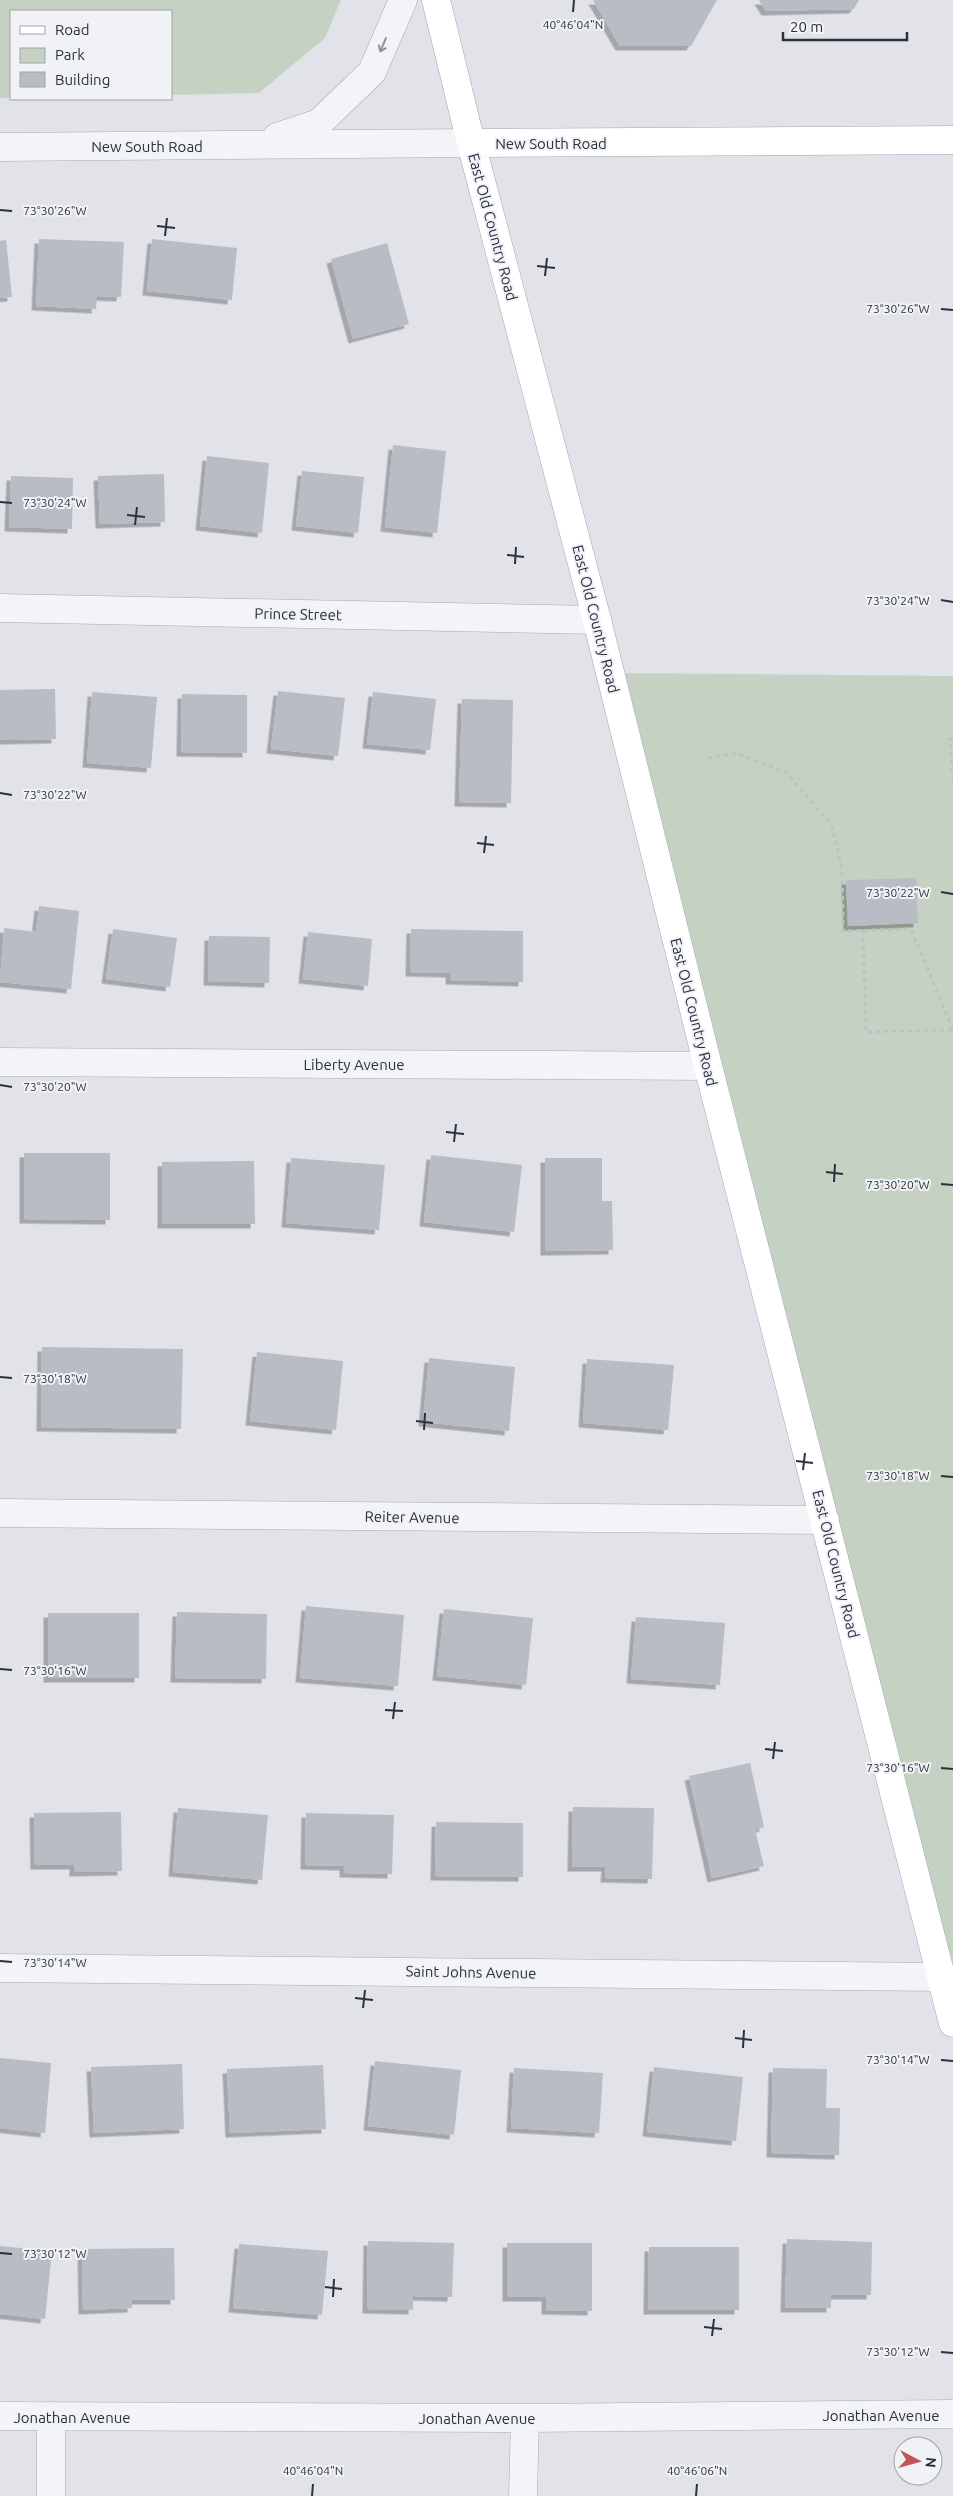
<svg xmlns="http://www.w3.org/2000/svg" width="953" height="2496" viewBox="0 0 953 2496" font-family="Ubuntu,sans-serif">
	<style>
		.green { fill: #c5d1c3 }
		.building { fill: #b9bcc5; filter: url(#shadow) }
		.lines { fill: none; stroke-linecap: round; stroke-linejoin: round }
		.minor-casing { stroke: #a7aab2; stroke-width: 29 }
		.major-casing { stroke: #a2a6b3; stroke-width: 29 }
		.path { stroke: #bfc1c7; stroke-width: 3; stroke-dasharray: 4 4; stroke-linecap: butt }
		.minor { stroke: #f3f4f7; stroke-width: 28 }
		.major { stroke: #fff; stroke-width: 28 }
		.oneway { stroke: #8f929b }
		.ticks { fill: none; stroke: #2b303f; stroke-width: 2 }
		.labels { text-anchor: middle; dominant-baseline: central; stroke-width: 4; stroke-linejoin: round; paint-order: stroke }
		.street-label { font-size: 15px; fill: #2b303f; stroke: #f1f2f6 }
		.ticks-label { font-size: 12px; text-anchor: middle; fill: #2b303f; stroke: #f1f2f6; stroke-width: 4; stroke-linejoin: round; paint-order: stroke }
	</style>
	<defs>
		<filter id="shadow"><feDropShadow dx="-4.5" dy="4.5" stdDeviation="0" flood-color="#0004"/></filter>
	</defs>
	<rect width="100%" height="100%" fill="#e1e3e8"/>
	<path class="green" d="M0 0H341L325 38 259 93 171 95V11H11V98H0Z
		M610 673 953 676V2023Z"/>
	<path class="building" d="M593 0H717L691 46H620Z
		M759 0H859L854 9 766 11Z
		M39 239 124 242 121 297 97 296 96 309 36 306Z
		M152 239 237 248 232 300 147 291Z
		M6 240 12 297 0 298V241Z
		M387 243 409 324 353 339 331 259Z
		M393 445 446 451 437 533 385 527Z
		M207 456 269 463 262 533 200 526Z
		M302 471 364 477 358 533 296 526Z
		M164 474 165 522 100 524 98 476Z
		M11 476 73 478 72 529 9 527Z
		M55 689 56 739 0 740V690Z
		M278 691 345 698 338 756 271 749Z
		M92 692 157 697 151 768 87 763Z
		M373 692 436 699 430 750 367 744Z
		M182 694 247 695V753L181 752Z
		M462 699 513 700 511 803 459 802Z
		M916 878 918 923 848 926 846 880Z
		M39 906 79 911 71 989 0 982 4 928 36 932Z
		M113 929 177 938 170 987 106 979Z
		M411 929 523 931V982L450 980V973L410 972Z
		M308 932 372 939 368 986 303 979Z
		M209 936 270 937 269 983 208 981Z
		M24 1153H110V1220L24 1219Z
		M431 1155 522 1165 514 1232 424 1222Z
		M291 1158 385 1165 379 1230 286 1223Z
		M545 1158H602V1201H612L613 1250 545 1251Z
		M254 1161 255 1224H162V1162Z
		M42 1347 183 1349 181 1429 41 1427Z
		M257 1352 343 1361 336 1430 250 1421Z
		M429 1358 515 1367 509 1431 423 1422Z
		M587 1359 674 1365 668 1430 583 1423Z
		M306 1606 404 1615 398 1686 300 1678Z
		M444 1609 533 1618 526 1685 437 1676Z
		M177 1612 267 1614 266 1679 175 1678Z
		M48 1613H139V1678H48Z
		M636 1617 725 1623 720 1685 631 1679Z
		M750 1763 764 1827 755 1830 764 1866 712 1878 689 1776Z
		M573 1807 654 1808 652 1879 605 1878 606 1867H572Z
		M178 1808 268 1815 262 1880 173 1872Z
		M121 1812 122 1871 74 1872V1865H35L34 1813Z
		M306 1813 394 1815 392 1874 344 1873V1866L305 1865Z
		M436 1822 523 1823V1877L435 1876Z
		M0 2058 51 2063 45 2133 0 2128Z
		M375 2061 461 2070 454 2135 368 2126Z
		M182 2064 184 2129 94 2133 91 2067Z
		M323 2065 326 2129 230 2133 227 2069Z
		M654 2067 743 2077 736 2141 647 2132Z
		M514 2068 603 2073 599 2133 511 2128Z
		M773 2068 827 2069 826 2108H840L839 2155 771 2153Z
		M787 2239 872 2242 871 2295H831V2308H785Z
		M368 2241 454 2243 452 2297 413 2296V2310L367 2309Z
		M507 2243H592V2311L546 2310V2297H507Z
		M239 2244 328 2251 322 2315 233 2308Z
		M0 2246 52 2251 45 2319 0 2314Z
		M649 2247H739V2310H648Z
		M174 2248 175 2300H132V2308L83 2310 82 2249Z"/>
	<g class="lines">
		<g class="minor-casing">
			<path id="minor" d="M277 137 319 123 372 72 403 0
				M0 147 471 143
				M0 608 597 620
				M0 1062 708 1066
				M0 1513 825 1520
				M0 1968 941 1977
				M0 2416 525 2418 953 2414
				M51 2496V2416
				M523 2496 525 2418"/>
		</g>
		<g class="major-casing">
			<path id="major" d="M436 0 471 143 597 620 708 1066 953 2023
				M471 143 953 140"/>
		</g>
		<path class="path" d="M953 739H950L953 782
			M708 758 736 753 787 773 832 826 842 869 843 931 911 929 953 1030
			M863 930 866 1032 951 1030"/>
		<use href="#minor" class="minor"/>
		<use href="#major" class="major"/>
	</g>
	<defs><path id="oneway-shaft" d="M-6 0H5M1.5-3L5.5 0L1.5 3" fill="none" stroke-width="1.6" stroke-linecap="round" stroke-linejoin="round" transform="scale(1.25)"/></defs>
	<use class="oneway" href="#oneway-shaft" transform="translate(383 45) rotate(113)"/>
	<path class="ticks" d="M573 12 574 0M0 210 12 211M157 226 175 228M165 236 167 218M537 266 555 268M545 276 547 258M941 309 953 310M0 502 12 503M127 515 145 517M135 525 137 507M507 555 524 557M515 564 516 547M941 600 953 602M0 793 12 795M477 843 494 845M484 853 486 836M941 892 953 894M0 1085 12 1087M446 1132 464 1134M454 1142 456 1124M826 1172 843 1174M834 1182 835 1164M941 1184 953 1185M0 1377 12 1378M416 1421 433 1423M424 1430 425 1413M796 1461 813 1463M803 1470 805 1453M941 1476 953 1477M0 1669 12 1670M385 1710 403 1711M393 1719 395 1702M765 1749 783 1751M773 1759 775 1742M941 1768 953 1769M0 1961 12 1962M355 1998 373 2000M363 2008 365 1990M735 2038 752 2040M743 2048 744 2030M941 2060 953 2061M0 2253 12 2254M325 2287 342 2289M333 2297 334 2279M704 2327 722 2329M712 2336 714 2319M941 2352 953 2353M312 2496 313 2484M696 2496 697 2484"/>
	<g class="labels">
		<g class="street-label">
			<text x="551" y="143">New South Road</text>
			<text x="147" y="146">New South Road</text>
			<text transform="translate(493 227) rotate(75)">East Old Country Road</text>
			<text transform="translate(298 614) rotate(1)">Prince Street</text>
			<text transform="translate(596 619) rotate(76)">East Old Country Road</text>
			<text transform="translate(694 1012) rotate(76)">East Old Country Road</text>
			<text x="354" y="1064">Liberty Avenue</text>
			<text transform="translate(412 1517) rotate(1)">Reiter Avenue</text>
			<text transform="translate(836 1564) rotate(76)">East Old Country Road</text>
			<text transform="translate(471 1972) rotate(1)">Saint Johns Avenue</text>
			<text x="881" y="2415">Jonathan Avenue</text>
			<text x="72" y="2417">Jonathan Avenue</text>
			<text x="477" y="2418">Jonathan Avenue</text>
		</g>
	</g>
	<g class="ticks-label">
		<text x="573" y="29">40°46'04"N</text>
		<text x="55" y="215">73°30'26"W</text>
		<text x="898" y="313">73°30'26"W</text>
		<text x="55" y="507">73°30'24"W</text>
		<text x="898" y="605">73°30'24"W</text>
		<text x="55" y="799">73°30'22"W</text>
		<text x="898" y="897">73°30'22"W</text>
		<text x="55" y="1091">73°30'20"W</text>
		<text x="898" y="1189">73°30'20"W</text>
		<text x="55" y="1383">73°30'18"W</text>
		<text x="898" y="1480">73°30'18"W</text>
		<text x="55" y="1675">73°30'16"W</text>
		<text x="898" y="1772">73°30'16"W</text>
		<text x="55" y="1967">73°30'14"W</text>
		<text x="898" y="2064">73°30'14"W</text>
		<text x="55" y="2258">73°30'12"W</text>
		<text x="898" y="2356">73°30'12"W</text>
		<text x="313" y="2475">40°46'04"N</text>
		<text x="697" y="2475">40°46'06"N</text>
	</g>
	<rect x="10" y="10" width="162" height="90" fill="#f1f2f6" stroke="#a2a4ad"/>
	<rect x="20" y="26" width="25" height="8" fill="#ffffff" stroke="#a2a4ad"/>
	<text x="55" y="35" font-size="15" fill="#2b303f">Road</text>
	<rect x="20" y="48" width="25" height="15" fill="#c5d1c3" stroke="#a2a4ad"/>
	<text x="55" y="60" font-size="15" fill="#2b303f">Park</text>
	<rect x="20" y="72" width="25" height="15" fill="#b9bcc5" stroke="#a2a4ad"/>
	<text x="55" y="85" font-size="15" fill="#2b303f">Building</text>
	<g transform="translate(918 2461) rotate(96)"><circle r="24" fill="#f1f2f6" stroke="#a2a4ad"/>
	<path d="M0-4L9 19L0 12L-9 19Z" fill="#c25254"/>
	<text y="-8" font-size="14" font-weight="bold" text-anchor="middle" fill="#2b303f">N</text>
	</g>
	<path d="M783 32v8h124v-8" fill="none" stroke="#2b303f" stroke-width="2.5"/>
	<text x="790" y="32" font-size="15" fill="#2b303f" stroke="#f1f2f6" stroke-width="4" paint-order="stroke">20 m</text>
</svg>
